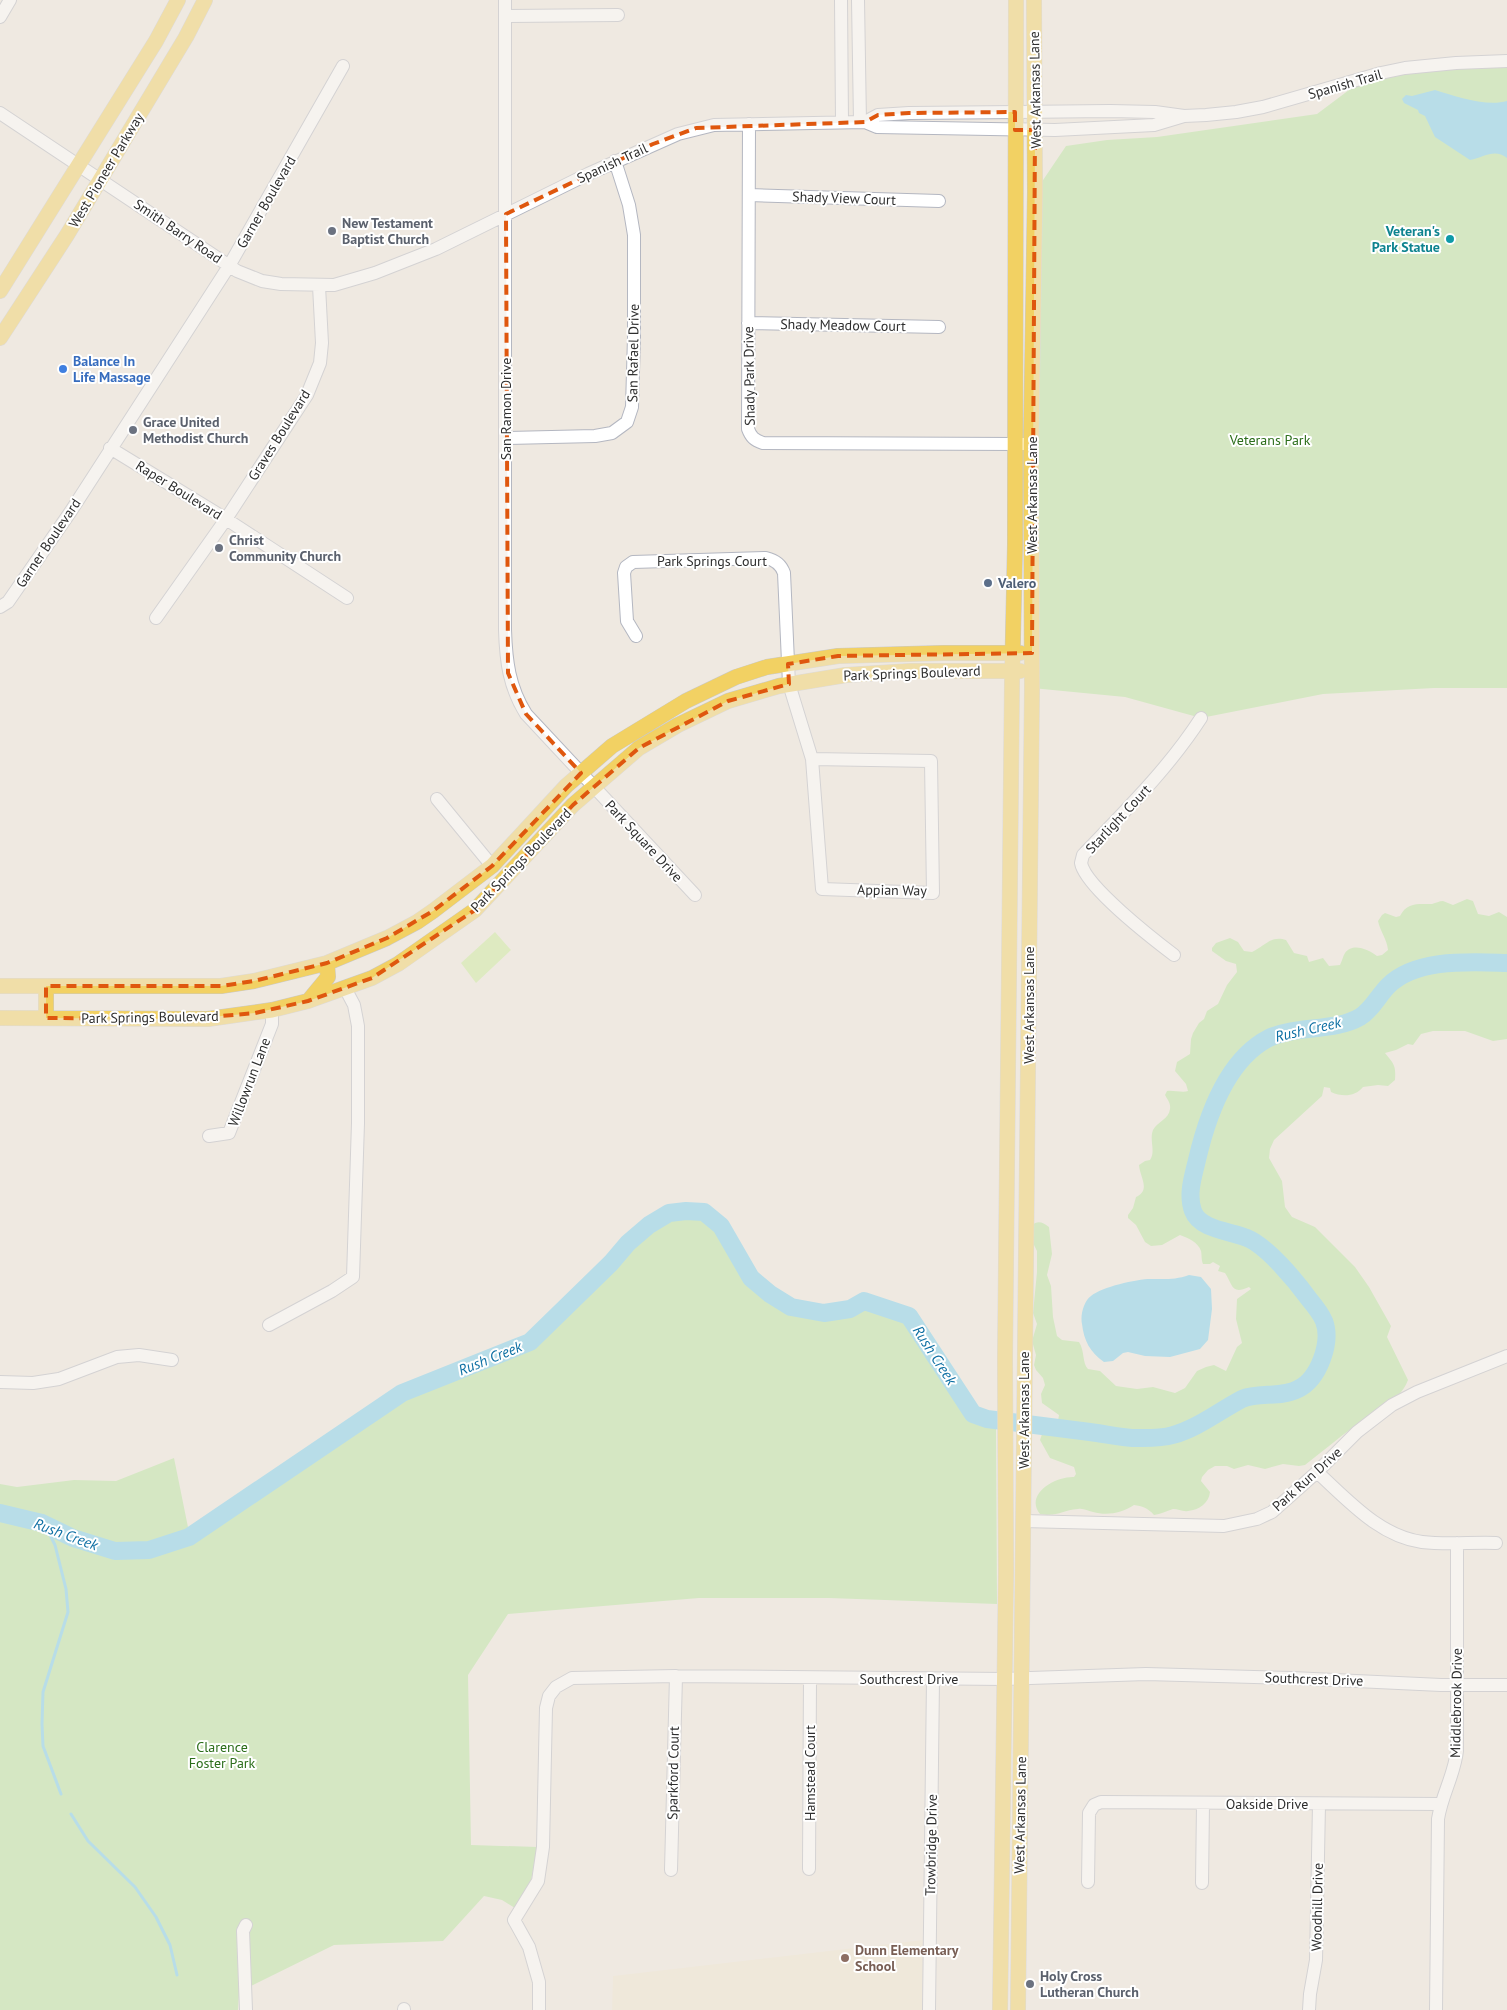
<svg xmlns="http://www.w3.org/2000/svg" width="1507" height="2010" viewBox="0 0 1507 2010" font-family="'PT Sans',sans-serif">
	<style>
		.education { fill: #f0e6d1 }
		.green { fill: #b6e59e }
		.pitch { fill: #c9ec9a }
		.water { fill: #75cff0 }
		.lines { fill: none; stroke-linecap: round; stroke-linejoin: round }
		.stream { stroke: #75cff0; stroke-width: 3 }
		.river { stroke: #75cff0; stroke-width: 18 }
		.minor-casing { stroke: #b4b7c1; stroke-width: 14 }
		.major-casing { stroke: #c9c9c9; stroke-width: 16 }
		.minor { stroke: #fff; stroke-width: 12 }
		.major { stroke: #f2d163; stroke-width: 15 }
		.marked { fill: none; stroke: #df570e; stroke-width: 4; stroke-dasharray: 10 6; stroke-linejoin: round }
		.worship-dot { fill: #6b7280; stroke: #fff; stroke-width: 2 }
		.culture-dot { fill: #0f9aa8; stroke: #fff; stroke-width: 2 }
		.shop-dot { fill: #3f7fe0; stroke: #fff; stroke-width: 2 }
		.service-dot { fill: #5c6f8a; stroke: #fff; stroke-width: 2 }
		.education-dot { fill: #8d6e63; stroke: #fff; stroke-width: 2 }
		.labels { text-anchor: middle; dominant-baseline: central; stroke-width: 4; stroke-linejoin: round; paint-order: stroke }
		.street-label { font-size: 14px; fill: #2e2e2e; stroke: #fff }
		.worship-label { font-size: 14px; font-weight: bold; fill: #5b616d; stroke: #fff; text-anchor: start }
		.culture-label { font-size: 14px; font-weight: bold; fill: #0d838f; stroke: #fff; text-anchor: end }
		.shop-label { font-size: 14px; font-weight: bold; fill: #366cbe; stroke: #fff; text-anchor: start }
		.park-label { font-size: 14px; fill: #2c6e1b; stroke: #fff }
		.service-label { font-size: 14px; font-weight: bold; fill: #4e5e75; stroke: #fff; text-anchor: start }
		.education-label { font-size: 14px; font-weight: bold; fill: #785e54; stroke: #fff; text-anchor: start }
		.water-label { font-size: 15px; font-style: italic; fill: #0d6fa3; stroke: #fff }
	</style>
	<rect width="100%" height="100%" fill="#efe9e1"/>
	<path class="education" d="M923 1940 922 2010H612L613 1976Z"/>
	<path class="green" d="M1507 58V688H1434L1323 694 1201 718 1125 697 1032 688 1035 192 1066 146 1107 140 1157 137 1317 114 1365 78Z
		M1467 899 1473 901 1478 914 1489 916 1499 912 1507 917V1039L1493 1041 1465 1031H1433L1421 1034 1413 1045 1408 1044 1396 1050 1385 1053C1394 1064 1396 1065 1395 1080L1388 1086 1378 1085 1363 1087C1355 1097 1342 1097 1331 1092L1330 1088 1324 1087 1322 1096 1274 1140 1270 1149 1269 1158 1282 1181 1285 1207 1292 1217 1315 1227 1355 1267 1369 1287 1391 1326 1387 1337 1408 1380C1400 1402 1373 1412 1355 1426 1338 1438 1322 1452 1305 1465L1299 1466 1283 1464 1265 1469 1248 1465 1234 1469 1227 1466H1215L1208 1470 1202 1477 1201 1481 1210 1492C1209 1503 1199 1510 1188 1511 1183 1512 1178 1509 1173 1509 1166 1511 1161 1514 1154 1515 1148 1508 1142 1506 1134 1505 1122 1513 1107 1516 1093 1512 1087 1511 1084 1508 1078 1509 1062 1510 1058 1517 1040 1514 1024 1494 1056 1476 1074 1477L1076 1474 1074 1467 1050 1458 1040 1440 1043 1431 1058 1421 1059 1415 1042 1403 1041 1394 1045 1385 1043 1378 1036 1370 1034 1365 1036 1355 1032 1341 1037 1324 1033 1313 1037 1272V1251L1031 1239V1226C1038 1220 1042 1222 1049 1227L1052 1254 1047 1275 1051 1286 1053 1317 1057 1336 1062 1340 1079 1342C1085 1351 1082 1363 1088 1369L1100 1371 1116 1386 1137 1389 1153 1387 1175 1393 1185 1388 1197 1371 1206 1367 1214 1365 1226 1371 1237 1347 1242 1343 1236 1319 1237 1299 1251 1289 1249 1287C1231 1295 1233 1285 1225 1273L1218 1271 1220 1266 1213 1262 1210 1264H1203C1201 1259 1202 1256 1201 1251 1198 1242 1188 1238 1180 1235L1162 1245 1151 1246 1145 1242 1136 1225 1128 1218V1215L1133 1208 1136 1197C1151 1190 1140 1178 1139 1165L1145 1161 1150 1160C1156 1151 1149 1140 1153 1130 1157 1122 1169 1119 1170 1109 1171 1103 1167 1099 1165 1095L1167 1091C1173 1090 1183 1093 1188 1091L1186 1084 1175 1071 1177 1062 1190 1054 1191 1039 1193 1033 1199 1023 1204 1019 1207 1011 1218 1004 1227 985 1237 972 1236 964 1226 961 1212 951V948L1216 943 1230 938 1238 942 1244 951 1252 952C1265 946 1271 935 1286 940L1294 953 1307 956 1309 962 1323 958 1329 966 1340 965C1342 961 1343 956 1345 953 1353 942 1369 950 1377 956L1382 955 1388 950C1387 939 1380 931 1378 921L1382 915 1385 913 1396 917 1400 916C1407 902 1418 904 1432 904 1436 903 1439 901 1443 901L1453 905Z
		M686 1211 704 1212 721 1226 751 1278 791 1307 824 1313 850 1309 864 1301 909 1316 973 1414 996 1420 997 1604 829 1598H699L508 1614 468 1675 471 1845 538 1847 531 1880 515 1908 502 1900 484 1896 443 1941 334 1945 239 1992 238 2010H0V1484L17 1487 74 1480 116 1481 174 1458 190 1537 402 1393 530 1342 611 1263 628 1243 649 1225 669 1213Z"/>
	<path class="pitch" d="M495 932 511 950 476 983 461 963Z"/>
	<path class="water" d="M1435 90C1455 96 1486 107 1507 101V158C1495 148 1484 157 1470 160L1435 137 1425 116 1419 113 1418 110 1404 103 1402 99 1406 95 1412 96Z
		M1189 1275 1201 1277 1211 1289 1212 1309 1208 1340 1200 1349 1170 1357 1145 1356 1128 1352 1123 1353 1113 1361 1104 1362C1090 1352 1084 1341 1082 1324 1080 1315 1084 1301 1091 1296 1102 1287 1136 1279 1151 1279 1165 1279 1175 1280 1189 1275Z"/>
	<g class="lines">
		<path class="stream" d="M45 1525 55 1545 66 1589 68 1612 43 1692 42 1724 43 1746 61 1794
			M71 1814 88 1841 135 1887 156 1917 170 1945 177 1975"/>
		<path class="river" d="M0 1513 42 1523 73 1538 115 1551 149 1550 189 1537 402 1393 530 1342 611 1263 628 1243 649 1225 669 1213 686 1211 704 1212 721 1226 751 1278 770 1294 791 1307 824 1313 850 1309 864 1301 909 1316 973 1414 987 1419C1021 1423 1056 1428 1090 1432 1107 1434 1125 1439 1142 1438 1151 1438 1163 1438 1173 1435 1198 1428 1219 1411 1242 1399 1258 1392 1281 1398 1298 1389 1319 1379 1332 1342 1324 1321 1321 1314 1314 1305 1309 1299 1296 1281 1267 1246 1247 1238 1231 1231 1200 1230 1193 1211 1187 1194 1193 1177 1197 1160 1207 1117 1226 1060 1269 1038 1297 1025 1334 1032 1360 1017 1372 1010 1378 996 1388 986 1416 958 1470 962 1507 963"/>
		<g class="minor-casing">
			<path id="minor" d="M505 0V630C506 661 509 687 526 714L695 895
				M841 0 842 122
				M858 0 860 122
				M505 16 618 15
				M0 17 10 0
				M0 113 237 271 262 281 281 284 334 285 375 273 436 249 588 174 678 134 714 125 865 122 877 127 1055 130 1154 125 1184 116
				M865 122 878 115 909 113 1110 111 1155 112 1184 116 1206 115 1236 112 1263 107 1381 73 1405 68 1456 63 1507 61
				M749 124 748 429C751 437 754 440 763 443L1031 444
				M749 195 939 201
				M748 323 939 327
				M506 438 595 436 612 433 627 422 632 407 634 337V235L629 205 615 161
				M110 448 226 519 347 598
				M0 607 8 602 71 511 229 266 343 66
				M156 618 226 519 307 395 320 363 322 343 319 286
				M636 636 627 621 624 573 626 567 633 562 766 558C775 560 781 564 784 573L789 684 812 759
				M812 759 931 761 933 893 822 889Z
				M437 799 492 866
				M1174 955C1153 939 1085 886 1081 863L1083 855C1125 811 1168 769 1201 718
				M209 1136 229 1133 272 1024V1010
				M269 1325 332 1291 353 1277 358 1123V1026L354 1005 345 988
				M0 1382 33 1383 59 1379 117 1357 139 1355 172 1360
				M1317 1472C1348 1500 1379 1536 1422 1542 1447 1545 1472 1542 1496 1543
				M1023 1521 1224 1526 1257 1519 1272 1512 1317 1472 1357 1432 1392 1405 1417 1392 1507 1356
				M809 1869 810 1678
				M671 1870 676 1676
				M1088 1882 1089 1813 1094 1805 1101 1802 1441 1804
				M1202 1883 1203 1804
				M246 2010 243 1931 246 1925
				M404 2010V2009
				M539 2010V1982L529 1947 514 1920 538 1881 543 1847 546 1708 549 1696 556 1687 572 1678 676 1676 1005 1679 1146 1674 1292 1678 1441 1685H1507
				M929 2010 933 1679
				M1309 2010 1310 1994 1316 1960 1319 1804
				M1436 2010 1438 1819C1442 1794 1454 1776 1457 1751V1543"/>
		</g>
		<g class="major-casing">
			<path id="major" d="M0 291 156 41 178 0
				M0 338 67 235 186 37 205 0
				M0 986H221L254 981 327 963 387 938 417 922 433 911 492 866 566 786 612 746 686 701 736 677 767 667 838 656 943 653H1020
				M46 986V1018
				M309 1000 328 977 327 963
				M0 1018 208 1019 272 1010 308 1001 372 978 398 964 475 910 573 805 639 748 678 725 728 701 779 686 846 675 911 671H1020
				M1000 2010 1006 1572 1005 1359 1012 682 1015 545 1016 0
				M1018 2010 1032 688 1031 444 1035 192 1034 0"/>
		</g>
		<use href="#minor" class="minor"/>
		<use href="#major" class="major"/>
	</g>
	<path d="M0 0H1507V2010H0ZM1015 112V130H1035L1032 653 838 656 788 664 789 684 728 701 639 748 573 805 475 910 372 978 308 1001 255 1013 188 1019 46 1018V986H221L254 981 327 963 387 938 433 911 492 866 581 773 526 714 508 673 506 214 653 144 696 128 865 122 878 115 909 113Z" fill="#efe9e1" fill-opacity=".55" fill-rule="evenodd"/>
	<path class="marked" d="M1015 112V130H1035L1032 653 838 656 788 664 789 684 728 701 639 748 573 805 475 910 372 978 308 1001 255 1013 188 1019 46 1018V986H221L254 981 327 963 387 938 433 911 492 866 581 773 526 714 508 673 506 214 653 144 696 128 865 122 878 115 909 113Z"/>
	<g class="worship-dot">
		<circle cx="332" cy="231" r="5"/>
		<circle cx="133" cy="430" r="5"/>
		<circle cx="219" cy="548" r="5"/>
		<circle cx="1030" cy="1984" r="5"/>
	</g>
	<circle class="culture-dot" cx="1450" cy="239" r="5"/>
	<circle class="shop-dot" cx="63" cy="369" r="5"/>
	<circle class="service-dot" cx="988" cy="583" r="5"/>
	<circle class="education-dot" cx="845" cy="1958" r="5"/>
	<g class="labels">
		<g class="street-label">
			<text transform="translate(1345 84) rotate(-16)">Spanish Trail</text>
			<text transform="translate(1035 90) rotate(-91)">West Arkansas Lane</text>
			<text transform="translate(612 163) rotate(-25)">Spanish Trail</text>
			<text transform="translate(106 170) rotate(-59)">West Pioneer Parkway</text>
			<text transform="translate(844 198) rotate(2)">Shady View Court</text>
			<text transform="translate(266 202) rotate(-60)">Garner Boulevard</text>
			<text transform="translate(178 231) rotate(34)">Smith Barry Road</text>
			<text transform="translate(843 325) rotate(1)">Shady Meadow Court</text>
			<text transform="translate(633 353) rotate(-89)">San Rafael Drive</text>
			<text transform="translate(749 376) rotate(-91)">Shady Park Drive</text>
			<text transform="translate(506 409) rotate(-90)">San Ramon Drive</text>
			<text transform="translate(279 435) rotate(-58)">Graves Boulevard</text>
			<text transform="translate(179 490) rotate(32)">Raper Boulevard</text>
			<text transform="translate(1032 495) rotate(-90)">West Arkansas Lane</text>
			<text transform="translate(48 543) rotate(-56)">Garner Boulevard</text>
			<text x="712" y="561">Park Springs Court</text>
			<text transform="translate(912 673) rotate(-2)">Park Springs Boulevard</text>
			<text transform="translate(1118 819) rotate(-47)">Starlight Court</text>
			<text transform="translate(644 841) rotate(47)">Park Square Drive</text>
			<text transform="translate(521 860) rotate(-46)">Park Springs Boulevard</text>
			<text transform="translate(892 890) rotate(1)">Appian Way</text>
			<text transform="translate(1029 1005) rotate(-90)">West Arkansas Lane</text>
			<text transform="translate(150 1017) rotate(-1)">Park Springs Boulevard</text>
			<text transform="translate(249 1082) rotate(-69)">Willowrun Lane</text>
			<text transform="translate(1024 1410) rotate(-90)">West Arkansas Lane</text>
			<text transform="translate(1307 1479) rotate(-42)">Park Run Drive</text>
			<text x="909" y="1679">Southcrest Drive</text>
			<text transform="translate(1314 1679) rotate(2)">Southcrest Drive</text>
			<text transform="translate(1456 1703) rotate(-89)">Middlebrook Drive</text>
			<text transform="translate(673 1773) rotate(-89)">Sparkford Court</text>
			<text transform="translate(810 1773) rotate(-90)">Hamstead Court</text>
			<text x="1267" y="1804">Oakside Drive</text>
			<text transform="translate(1020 1815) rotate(-89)">West Arkansas Lane</text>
			<text transform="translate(931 1845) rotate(-89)">Trowbridge Drive</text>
			<text transform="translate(1317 1907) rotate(-89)">Woodhill Drive</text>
		</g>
		<g class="worship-label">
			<text x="342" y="223">New Testament<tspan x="342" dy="16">Baptist Church</tspan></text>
			<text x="143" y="422">Grace United<tspan x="143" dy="16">Methodist Church</tspan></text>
			<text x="229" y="540">Christ<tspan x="229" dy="16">Community Church</tspan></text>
			<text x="1040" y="1976">Holy Cross<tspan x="1040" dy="16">Lutheran Church</tspan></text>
		</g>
		<g class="culture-label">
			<text x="1440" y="231">Veteran's<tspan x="1440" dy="16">Park Statue</tspan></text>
		</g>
		<g class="shop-label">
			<text x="73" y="361">Balance In<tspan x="73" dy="16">Life Massage</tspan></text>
		</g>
		<g class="park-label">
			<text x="1270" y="440">Veterans Park</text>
			<text x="222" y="1747">Clarence<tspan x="222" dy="16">Foster Park</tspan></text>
		</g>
		<g class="service-label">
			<text x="998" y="583">Valero</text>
		</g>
		<g class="education-label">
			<text x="855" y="1950">Dunn Elementary<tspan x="855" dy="16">School</tspan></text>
		</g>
		<g class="water-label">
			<text transform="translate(1308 1029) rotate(-13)">Rush Creek</text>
			<text transform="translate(935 1355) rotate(57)">Rush Creek</text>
			<text transform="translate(490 1358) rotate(-22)">Rush Creek</text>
			<text transform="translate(66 1534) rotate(20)">Rush Creek</text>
		</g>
	</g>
</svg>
